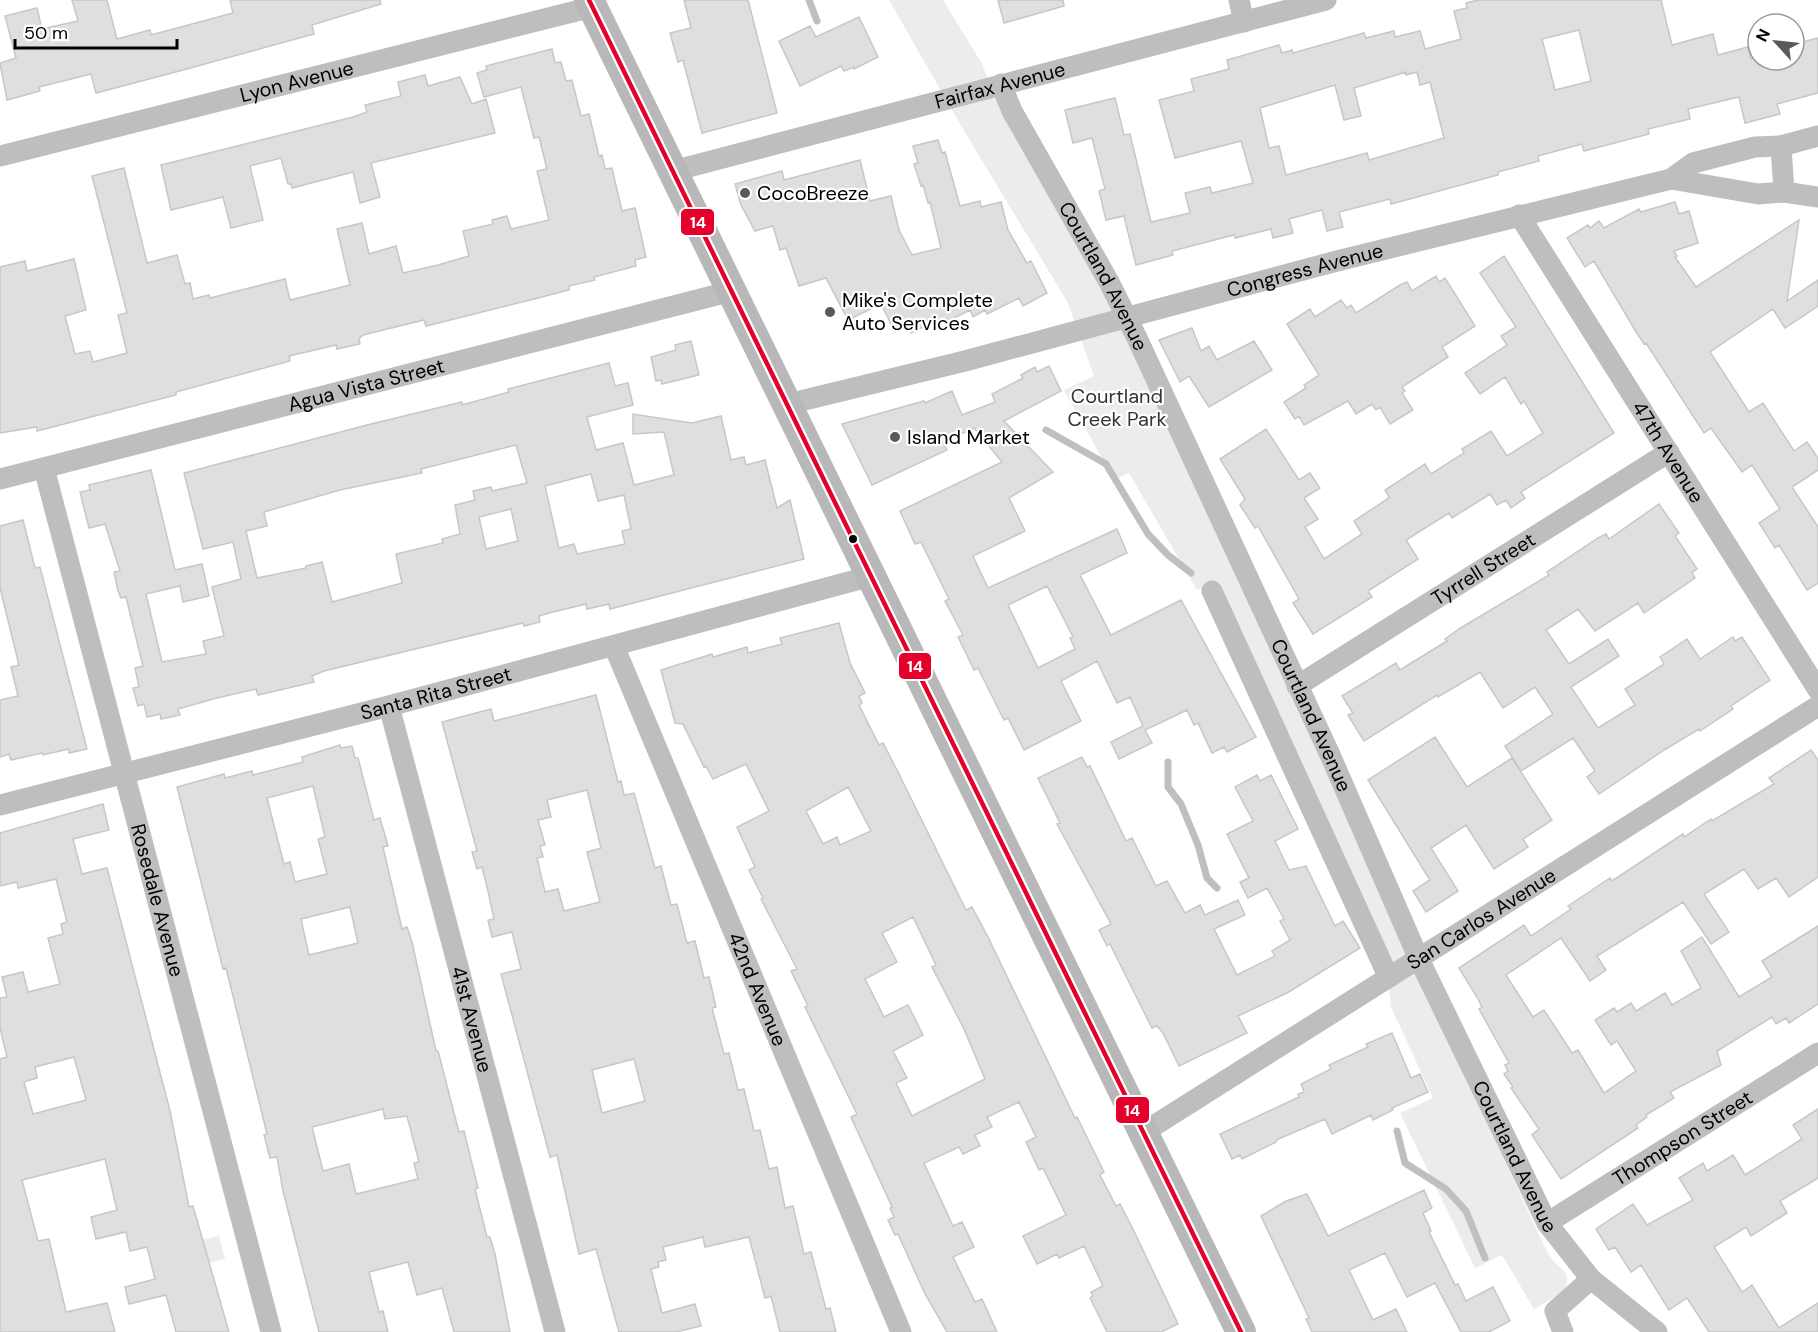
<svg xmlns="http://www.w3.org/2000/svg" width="1818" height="1332" viewBox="0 0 1818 1332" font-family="'DM Sans',sans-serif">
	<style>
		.green { fill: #ececec }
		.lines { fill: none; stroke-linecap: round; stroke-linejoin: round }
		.stream { stroke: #bfbfbf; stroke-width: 7 }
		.building { fill: #dfdfdf; stroke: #c7c7c7; stroke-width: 1.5; fill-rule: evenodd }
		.minor { stroke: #bebebe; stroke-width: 21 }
		.secondary { stroke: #b8b8b8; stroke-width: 30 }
		.bus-1-casing { stroke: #fff; stroke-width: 9 }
		.bus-1 { stroke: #e4002b; stroke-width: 4.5 }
		.poi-dot { fill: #595959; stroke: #fff; stroke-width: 2 }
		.bus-dot { fill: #000; stroke: #fff; stroke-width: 2 }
		.labels { text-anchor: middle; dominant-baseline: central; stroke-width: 4.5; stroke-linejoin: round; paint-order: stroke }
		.street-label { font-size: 20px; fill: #000; stroke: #fff }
		.poi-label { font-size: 20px; fill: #000; stroke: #fff; text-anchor: start }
		.park-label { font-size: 20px; fill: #333; stroke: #fff }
		.line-badge { stroke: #fff; stroke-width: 2 }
		.badge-label { font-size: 16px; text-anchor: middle; font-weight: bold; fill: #fff }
	</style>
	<rect width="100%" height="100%" fill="#fff"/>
	<path class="green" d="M889 0H943L981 62 1006 121 1043 179 1131 346 1539 1235C1543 1242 1546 1251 1551 1258 1561 1272 1572 1269 1565 1291L1534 1309 1502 1255 1475 1268 1400 1113 1433 1098 1391 1007 1385 948 1213 584 1197 590 1129 473 1114 480 1064 390 1094 376 1068 303 960 124Z
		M219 1236 225 1259 208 1263 204 1243 192 1246V1242Z"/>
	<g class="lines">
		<path class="stream" d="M809 0 817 21
			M1046 430 1106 464 1148 534 1168 555 1191 573
			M1168 762V787L1181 804 1198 845 1207 878 1217 888
			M1397 1131 1405 1163 1446 1189 1466 1211 1485 1258"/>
	</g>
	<path class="building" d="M72 0H107L117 39 150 30 151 35 233 13 230 0H380L381 4 312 25 314 34 183 70 96 93 91 74 39 87 40 91 7 100 0 63 16 58 5 16 37 8 42 29 78 21Z
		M684 0H748L777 113 702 133 683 60 678 62 670 33 691 28Z
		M998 0H1063L1064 6 1004 23Z
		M1478 0H1661L1672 45 1713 34 1718 55 1748 47 1751 59 1758 57V60H1794V44L1818 38V93L1777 104 1780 114 1745 123 1739 97 1688 109 1690 119 1648 129 1649 134 1584 151 1582 144 1538 156 1539 161 1498 172V175L1391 204 1390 199 1339 212 1343 227 1327 231 1322 210 1289 219 1293 233 1273 238 1271 229 1235 238 1234 235 1172 251 1173 255 1136 265 1124 216 1106 220 1099 191 1105 189 1092 138 1073 143 1065 110 1115 98 1124 135 1130 134 1151 222 1190 213 1185 193 1210 187 1212 193 1253 183 1241 141 1175 158 1159 100 1194 91 1191 79 1229 69 1227 60 1279 45 1282 53 1292 50 1293 53 1364 33 1366 38 1394 31 1395 37 1420 31 1425 49 1461 39 1454 11 1467 8 1466 3ZM1579 30 1591 81 1555 90 1542 39ZM1406 72V75L1417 72 1420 85 1430 82 1444 138 1369 160 1367 153 1286 175 1279 146 1269 148 1260 108 1335 85 1344 120 1361 116 1354 88Z
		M859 17 878 57 854 69V67L844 71 841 66 800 86 779 41 810 26 816 37Z
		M552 49 555 63 561 62 566 81 572 80 581 116 589 114 599 156 602 155 605 169 612 168 622 211 635 208 646 257 635 260 636 266 594 277 595 280 569 286V290L538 298 426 326 424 320 363 335 359 339 360 344 337 349 336 345 289 356 290 361 176 392V395L37 431V427L0 433V267L25 261 27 271 74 259 86 310 65 316 75 354 90 351 93 362 127 353 118 315 127 313 92 176 124 168 147 263 177 255 185 284 190 283 193 299 209 295 210 298 285 279 290 300 350 285 337 229 362 223 369 254 396 246 403 273 438 265 469 256 463 231 493 224 492 220 507 216 511 229 549 220 537 171 547 169 539 137 534 138 521 87 484 97 477 73 487 70 486 66Z
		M425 75 428 86 460 77 472 104 486 99 495 133 371 163 380 197 360 203 353 172 292 188 291 184H288L281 158 250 166 263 220 231 228 223 197 171 210 161 165 353 117 367 112 365 105 401 96 398 82Z
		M938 140 942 153 945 152 960 206 980 201 981 207 1001 202 1008 230 1027 263 1031 261 1047 293 1023 306 1019 298 987 314 985 310 973 317 970 310 948 321 947 318 934 325 933 322 911 333 907 325 895 332 881 304 848 320 826 278 799 286 786 248 780 250 773 226 755 231 741 205 735 184 782 171 784 180 860 160 870 201 891 196 899 230 912 255 941 248 930 202 928 203 923 185 921 186 914 164 918 163 913 146Z
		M1675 202 1679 214 1689 211 1698 243 1674 251 1677 256 1675 257 1696 287 1799 220 1787 301 1818 280V306L1785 328 1773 309 1710 352 1749 412 1763 403 1794 451 1807 442 1818 458V470L1792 487 1818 527V583L1807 590 1779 545 1775 548 1759 523 1780 509 1752 465 1742 472 1711 428 1704 433 1646 343 1644 344 1635 330 1594 261 1585 267 1567 238 1588 225 1590 228 1599 221 1604 228 1639 209 1641 212Z
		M1504 256 1614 433 1521 492 1525 498 1511 508 1506 500 1497 505 1490 494 1452 518 1449 513 1406 540 1418 559 1368 591 1372 597 1313 634 1293 603 1299 599 1258 526 1255 528 1240 505 1245 499 1220 459 1266 429 1299 480 1310 473 1320 488 1304 498 1318 519 1305 527 1324 559 1362 534 1354 521 1386 500 1389 497 1385 490 1425 464 1431 474 1464 453 1462 449 1491 431 1507 456 1543 433 1524 401 1521 404 1505 377 1480 394 1465 373 1507 345 1501 336 1516 327 1480 273Z
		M1436 276 1439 282 1445 278 1475 326 1442 347 1448 357 1402 387 1405 391 1402 393 1413 410 1390 424 1380 407 1376 410 1372 404 1356 414 1348 401 1304 425 1299 416 1295 419 1284 402 1306 388 1304 385 1319 375 1287 324 1310 309 1315 317 1341 300 1347 308 1351 305 1356 313 1400 285 1407 282 1412 291Z
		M1192 328 1201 351 1209 346 1217 360 1254 341 1272 370 1209 407 1189 376 1180 382 1159 340Z
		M691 341 699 375 662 384 661 380 656 381 651 357 676 350 675 345Z
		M609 363 615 386 628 383 633 405 587 417 596 450 623 443 634 485 674 475 664 432 633 434V414L692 423 721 416 731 460 744 457 746 465 765 460 777 508 790 500 804 559 610 609 609 604 587 609 586 604 549 613 539 616 540 622 524 626 523 623 324 671 312 676 314 682 258 695 256 689 217 698 178 709 180 715 161 719 160 714 147 717 144 704 138 706 133 688 139 687 135 668 143 666 126 597 121 598 118 591 114 572 120 571 105 524 89 528 80 492 90 490 89 485 151 470 175 570 202 564 209 596 183 602 180 586 146 594 162 662 206 654 203 641 224 636 212 587 241 579 233 542 203 549 184 473 371 424 462 402V405L509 392 508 389ZM516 445 527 483 492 491 491 487 473 491 475 500 455 505 460 534 442 539 443 543 396 554 402 583 332 602 322 562 306 566V568L257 578 246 531 267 526 264 512 340 490 422 473 421 469ZM591 474 598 501 624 495 631 529 622 531 625 544 577 554 574 544 559 548 545 486ZM511 509 518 541 486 549 479 517Z
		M1049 366 1061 391 1004 421 1053 472 1009 498 1025 531 973 556 988 588 1117 529 1127 553 1080 575 1111 635 1181 600 1256 737 1227 752 1224 747 1212 753 1198 723 1194 725 1187 710 1145 730 1152 743 1119 759 1111 742 1143 726 1130 697 1117 703 1097 661 1061 681 1081 721 1024 750 1008 718 1004 720 978 668 974 670 958 637 963 635 945 601 949 599 921 542 915 544 900 511 1002 462 974 428 943 442 947 450 872 485 842 424 924 401 925 403 952 391 962 415 995 402 992 394 1023 378 1021 375 1035 367 1037 372ZM1047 586 1073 637 1070 638 1075 649 1038 668 1008 605Z
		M1659 504 1679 533 1675 536 1697 569 1692 572 1695 578 1644 613 1638 603 1595 631 1578 609 1546 630 1569 664 1608 639 1619 656 1571 687 1598 728 1635 705 1625 689 1664 664 1660 657 1687 639 1700 659 1733 637 1735 641 1742 637 1770 680 1731 706 1733 709 1700 731 1699 729 1664 750 1599 794 1587 777 1595 771 1573 738 1521 771 1505 746 1553 714 1535 687 1503 708 1480 672 1438 697 1437 695 1364 741 1348 715 1353 713 1342 696 1396 663 1400 670 1447 641 1445 639 1459 629 1549 575 1547 572 1598 538 1606 534 1609 539Z
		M23 520 35 568 40 567 87 749 69 753V749L43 755 42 753 11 760 9 754 0 757V700L18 696 11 667 19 665 0 588V526Z
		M839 623 850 663 865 693 859 696 862 703 859 705 879 745 883 743 898 772 966 910 972 907 988 937 1075 1118 1077 1117 1104 1172 1100 1175 1116 1206 1120 1204 1132 1227 1178 1324 1161 1332H1107L1090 1298 1093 1296 1091 1292 1103 1286 1084 1246 1059 1258 1057 1254 1037 1264 1023 1236 1066 1215 1043 1168 1039 1170 1026 1142 1036 1137 1019 1102 987 1117 992 1127 975 1135 980 1146 963 1154 959 1147 924 1163 953 1226 962 1222 974 1247 953 1257 975 1302 982 1299 997 1332H947L925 1294 898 1234 895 1235 888 1220 894 1217 890 1208 892 1207 851 1117 857 1114 805 1007 808 1006 791 971 797 969 761 899 763 898 749 870 755 867 737 827 769 811 746 764 713 779 706 766 704 767 683 724 675 723 661 670 712 654 713 657 747 647 748 653 782 644 780 638ZM848 787 871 831 840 845 837 837 823 844 806 811ZM913 917 936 965 932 967 964 1029 985 1079 912 1116 896 1083 907 1078 893 1051 923 1035 908 1005 884 1017 865 979 897 962 882 933Z
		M596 695 618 782 621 781 624 795 634 793 655 868 661 866 671 905 677 904 687 943 695 941 704 978 709 977 716 1007 712 1008 724 1054 729 1053 738 1090 744 1089 754 1131 760 1130 769 1169 777 1167 785 1208 793 1206 804 1254 811 1252 826 1309 830 1308 836 1332H780L771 1296 765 1298 749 1237 705 1247 703 1237 663 1247 666 1260 658 1262 659 1267 651 1269 662 1313 695 1304 701 1326 676 1332H619L596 1249 579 1254 557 1155 550 1157 501 974 521 969 512 932 492 937 488 920 494 919 488 891 482 867 477 869 472 852 477 851 442 722 491 709 494 721ZM587 790 601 848 587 852 600 902 564 911 558 889 545 892 537 858 543 857 540 846 545 845 538 820 551 817 547 800ZM634 1059 645 1101 602 1113 592 1070Z
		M1435 737 1467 787 1512 758 1552 820 1523 839 1528 847 1494 869 1466 825 1431 848 1458 891 1426 912 1413 891 1430 880 1368 780Z
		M340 745 341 748 352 746 355 758H358L374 820 380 818 388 846 383 847 402 929 407 927 412 942 436 1051H438L459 1132 464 1131 478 1188 475 1189 487 1237H490L495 1254 510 1332H454L442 1288 417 1295 408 1262 369 1272 379 1312 383 1311 388 1332H319L283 1191 277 1157 270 1158 264 1135 267 1134 234 1000 226 968 223 969 177 787 224 774 225 778 252 771 253 775 303 762 302 757ZM313 786 325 837 318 839 327 874 295 882 290 862 284 864 267 798ZM350 907 358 943 309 955 301 919ZM383 1109 385 1119 407 1116 419 1162 414 1163 418 1179 356 1194 349 1164 323 1171 312 1127Z
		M1811 750 1818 760V877L1789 897 1776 878 1758 889 1744 869 1704 894 1729 932 1711 944 1683 902 1597 956 1606 970 1590 981 1561 938 1506 975 1533 1017 1544 1010 1572 1053 1578 1050 1604 1093 1636 1071 1617 1041 1611 1045 1595 1020 1614 1008 1617 1012 1631 1003 1636 1011 1665 993 1672 1005 1701 988 1681 951 1702 937 1739 997 1772 977 1762 961 1818 926V1004L1789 1023 1786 1018 1776 1024 1772 1017 1717 1051 1721 1065 1670 1092 1674 1098 1646 1115 1647 1117 1636 1125 1638 1128 1561 1179 1532 1135 1539 1129 1511 1088 1513 1087 1504 1074 1508 1071 1505 1065 1509 1063 1479 1009 1482 1007 1477 997 1459 968 1524 925 1531 936 1571 909 1568 906 1610 878 1612 881 1683 834 1684 837 1711 819 1712 821 1774 784 1769 778Z
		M1082 757 1087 767 1090 766 1126 841 1132 838 1156 886 1167 881 1185 913 1200 905 1205 915 1238 900 1245 915 1214 929 1237 975 1275 956 1272 951 1290 940 1280 921 1284 919 1267 888 1248 898 1240 882 1249 878 1227 834 1253 821 1235 787 1257 775 1260 781 1271 775 1298 829 1275 841 1289 870 1306 866 1335 926 1343 921 1360 948 1287 993 1238 1016 1247 1033 1179 1066 1163 1033 1157 1026 1152 1028 1110 944 1107 946 1099 930 1111 924 1057 824 1060 823 1038 778Z
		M103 804 109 830 73 839 82 874 107 868 170 1111 189 1207 193 1206 229 1332H176L166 1295 129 1304 125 1287 155 1279 147 1247 130 1251 126 1232 96 1239 91 1217 117 1210 105 1159 22 1180 38 1241 49 1239 66 1312 107 1303 115 1332H0V1059L7 1057 0 1028V998L7 997 2 977 23 972 28 992 60 984 48 938 63 934 61 924 67 922 56 879 18 888 17 882 0 886V833ZM74 1057 86 1100 33 1114 24 1082 37 1078 35 1067Z
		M1392 1033 1411 1078 1420 1074 1428 1092 1392 1108 1393 1110 1373 1120 1371 1115 1332 1134 1325 1119 1276 1140V1142L1242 1159 1240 1155 1232 1159 1220 1134 1299 1097 1298 1094 1304 1092 1301 1084 1331 1069 1329 1065 1368 1047 1366 1044Z
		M1818 1109V1178L1780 1201 1787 1213 1751 1236 1746 1227 1714 1247 1742 1292 1752 1285 1779 1328 1818 1303V1332H1709L1687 1298 1669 1310 1641 1265 1631 1272 1615 1247 1609 1250 1596 1229 1633 1204 1647 1225 1693 1200 1679 1178 1703 1163 1707 1171 1733 1155 1745 1175 1802 1139 1793 1125Z
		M1424 1190 1432 1208 1423 1213 1431 1231 1429 1232 1455 1285 1458 1284 1466 1301 1493 1287 1510 1321 1489 1332H1461L1435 1283 1407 1297 1385 1253 1349 1270 1373 1320 1396 1309 1407 1332H1312L1306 1319 1309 1318 1261 1216 1286 1201 1307 1194 1328 1236Z"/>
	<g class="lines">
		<g class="minor">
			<path d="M1239 0 1244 22"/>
			<path id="s1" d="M1001 84 1012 111 1109 282 1137 338 1331 757 1418 957 1547 1223 1591 1279 1657 1332"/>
			<path d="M1781 146 1784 192"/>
			<path id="s2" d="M0 156 592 7"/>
			<path id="s3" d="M673 171 1326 0"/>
			<path d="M1671 179 1758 194 1784 192 1818 197"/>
			<path id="s4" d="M1519 215 1818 690"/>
			<path id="s5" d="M788 404 965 361 1333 262 1671 179 1693 163 1755 147 1781 146 1818 136"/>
			<path id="s6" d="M44 468 271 1332"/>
			<path id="s7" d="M0 479 732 291"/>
			<path d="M1212 591 1388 976"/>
			<path id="s8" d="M614 646 901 1332"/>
			<path id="s9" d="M1297 686 1669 452"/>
			<path id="s10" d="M389 706 555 1332"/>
			<path id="s11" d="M0 805 389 706 871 576"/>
			<path id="s12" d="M1144 1132 1818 706"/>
			<path id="s13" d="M1547 1223 1818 1053"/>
			<path d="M1563 1332 1555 1311 1591 1279"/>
		</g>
		<path class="secondary" d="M589 0 1241 1332"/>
		<g class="bus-1-casing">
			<path id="bus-1" d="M589 0 1241 1332"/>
		</g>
		<use href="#bus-1" class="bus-1"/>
	</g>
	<g class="poi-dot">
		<circle cx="745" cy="193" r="6"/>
		<circle cx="830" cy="312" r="6"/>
		<circle cx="895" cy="437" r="6"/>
	</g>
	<circle class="bus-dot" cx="853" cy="539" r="5"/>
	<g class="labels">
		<g class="street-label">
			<text stroke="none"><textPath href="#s2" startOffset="306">Lyon Avenue</textPath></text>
			<text stroke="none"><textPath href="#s3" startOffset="338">Fairfax Avenue</textPath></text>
			<text stroke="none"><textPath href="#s5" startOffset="534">Congress Avenue</textPath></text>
			<text stroke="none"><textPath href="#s1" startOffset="218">Courtland Avenue</textPath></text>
			<text stroke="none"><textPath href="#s7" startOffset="378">Agua Vista Street</textPath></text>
			<text stroke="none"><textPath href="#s4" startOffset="280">47th Avenue</textPath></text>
			<text stroke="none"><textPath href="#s9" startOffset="220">Tyrrell Street</textPath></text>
			<text stroke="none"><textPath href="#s11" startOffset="450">Santa Rita Street</textPath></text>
			<text stroke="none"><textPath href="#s1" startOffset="704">Courtland Avenue</textPath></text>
			<text stroke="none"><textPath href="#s6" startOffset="447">Rosedale Avenue</textPath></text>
			<text stroke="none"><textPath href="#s12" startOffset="399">San Carlos Avenue</textPath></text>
			<text stroke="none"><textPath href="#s8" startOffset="372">42nd Avenue</textPath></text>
			<text stroke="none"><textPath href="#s10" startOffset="324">41st Avenue</textPath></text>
			<text stroke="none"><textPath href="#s13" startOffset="160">Thompson Street</textPath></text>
			<text stroke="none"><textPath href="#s1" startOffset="1190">Courtland Avenue</textPath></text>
		</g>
		<g class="poi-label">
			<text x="757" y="193">CocoBreeze</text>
			<text x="842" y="300">Mike's Complete<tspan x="842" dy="23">Auto Services</tspan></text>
			<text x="907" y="437">Island Market</text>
		</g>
		<g class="park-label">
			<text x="1117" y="396">Courtland<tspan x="1117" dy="23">Creek Park</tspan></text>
		</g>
	</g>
	<g class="line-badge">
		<rect x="680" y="208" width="35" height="28" rx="6" fill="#e4002b"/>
		<rect x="898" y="652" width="34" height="28" rx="6" fill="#e4002b"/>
		<rect x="1115" y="1096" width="35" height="28" rx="6" fill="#e4002b"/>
	</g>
	<g class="badge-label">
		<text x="698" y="228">14</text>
		<text x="915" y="672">14</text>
		<text x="1132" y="1116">14</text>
	</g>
	<g transform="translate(1776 42) rotate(297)"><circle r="28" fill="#ffffff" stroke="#999999" stroke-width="1.5"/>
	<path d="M0-4.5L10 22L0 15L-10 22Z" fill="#595959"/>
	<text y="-9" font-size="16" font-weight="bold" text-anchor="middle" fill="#000000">N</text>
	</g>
	<path d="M15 39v9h162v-9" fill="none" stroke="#000000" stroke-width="3"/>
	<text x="24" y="39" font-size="18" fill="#000000" stroke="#ffffff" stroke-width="4.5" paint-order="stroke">50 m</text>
</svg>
